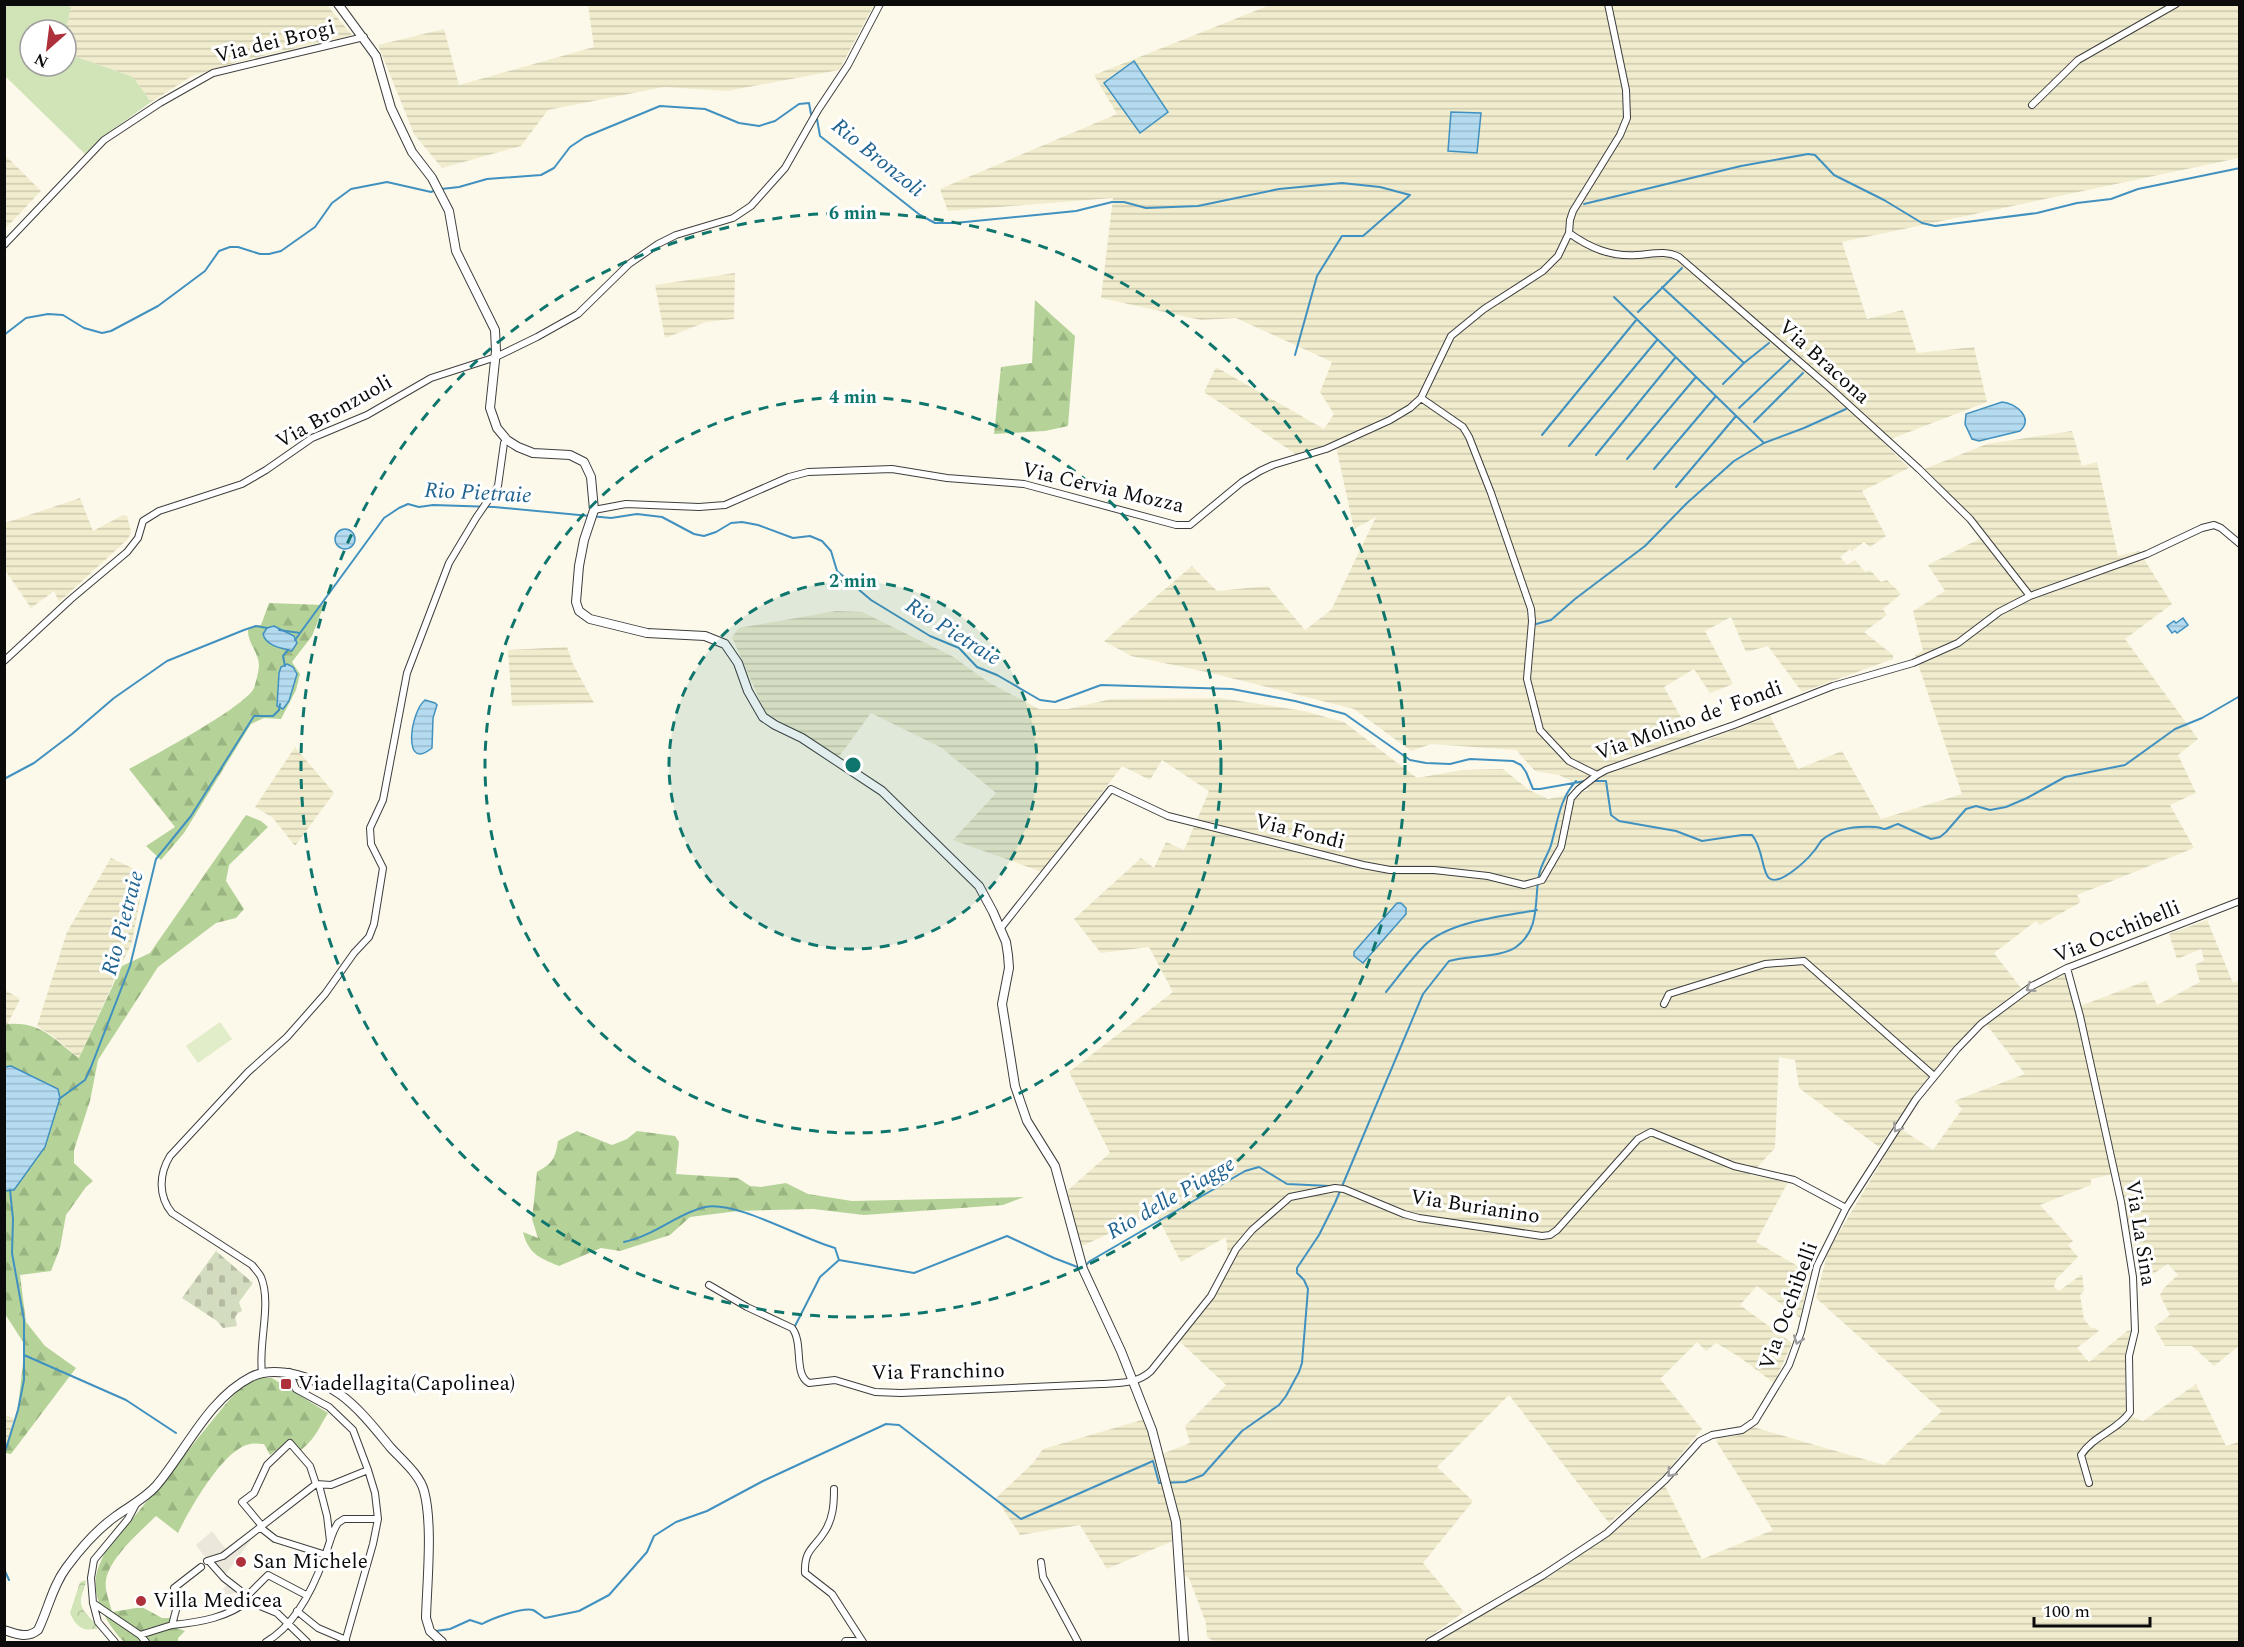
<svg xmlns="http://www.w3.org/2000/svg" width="2244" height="1647" viewBox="0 0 2244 1647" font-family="Spectral,serif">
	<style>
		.farmland { fill: url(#farmland-rules); fill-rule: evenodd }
		.grass { fill: #d0e4b8 }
		.forest { fill: url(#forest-firs) }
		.cemetery { fill: url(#cemetery-stones) }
		.park { fill: url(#park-crowns) }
		.pitch { fill: #e1ecc9 }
		.plaza { fill: #ebe7db }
		.water { fill: url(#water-rules); stroke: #4191c0; stroke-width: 1.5 }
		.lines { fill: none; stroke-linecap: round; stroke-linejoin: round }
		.stream { stroke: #4191c0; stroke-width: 2 }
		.minor-casing { stroke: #3e3e3e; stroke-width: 8 }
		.tertiary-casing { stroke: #3e3e3e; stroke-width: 10 }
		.minor { stroke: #fff; stroke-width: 6 }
		.tertiary { stroke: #fff; stroke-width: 8 }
		.oneway { stroke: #9d9d9d }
		.ring { fill: none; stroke: #0f766e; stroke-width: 3; stroke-dasharray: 10 8 }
		.poi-dot { fill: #ad303a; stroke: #fff; stroke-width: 2 }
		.labels { text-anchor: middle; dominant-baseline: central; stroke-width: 6; stroke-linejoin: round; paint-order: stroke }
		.street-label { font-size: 21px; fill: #0b0b0b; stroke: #fff }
		.poi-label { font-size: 21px; fill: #0b0b0b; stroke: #fff; text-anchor: start }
		.water-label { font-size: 22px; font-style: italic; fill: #206390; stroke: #fff }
		.centre { fill: #0f766e; stroke: #fff; stroke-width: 3 }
		.ring-label { font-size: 18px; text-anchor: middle; font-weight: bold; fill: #0f766e; stroke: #fff; stroke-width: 6; stroke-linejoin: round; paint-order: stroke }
	</style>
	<defs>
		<pattern id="farmland-rules" width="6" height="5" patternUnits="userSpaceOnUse" patternTransform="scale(1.5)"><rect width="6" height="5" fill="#f0eccd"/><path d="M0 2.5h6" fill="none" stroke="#ccc9af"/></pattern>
		<pattern id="forest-firs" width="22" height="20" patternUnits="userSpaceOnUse" patternTransform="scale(1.5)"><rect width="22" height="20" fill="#b5d399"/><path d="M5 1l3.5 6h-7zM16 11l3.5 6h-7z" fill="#9ab482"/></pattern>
		<pattern id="cemetery-stones" width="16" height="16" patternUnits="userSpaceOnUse" patternTransform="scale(1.5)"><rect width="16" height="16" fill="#d3dcbe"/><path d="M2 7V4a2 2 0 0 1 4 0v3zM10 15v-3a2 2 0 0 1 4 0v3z" fill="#b4bba2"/></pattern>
		<pattern id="park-crowns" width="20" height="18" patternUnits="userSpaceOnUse" patternTransform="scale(1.5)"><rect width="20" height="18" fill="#d0e4b8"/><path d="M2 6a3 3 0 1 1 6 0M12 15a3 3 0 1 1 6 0" fill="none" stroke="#b1c29d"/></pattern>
		<pattern id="water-rules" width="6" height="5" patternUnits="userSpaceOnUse" patternTransform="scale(1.5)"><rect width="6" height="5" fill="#b4dbf0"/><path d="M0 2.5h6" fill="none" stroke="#9bc"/></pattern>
	</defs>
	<rect width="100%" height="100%" fill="#fdf9ea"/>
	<path class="farmland" d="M64 5H327L352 35 241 61 192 76 151 102 133 77 66 53V30L71 7Z
		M588 5V4L874 5 839 70 727 91 664 87 548 110 521 146 442 168 414 134 378 45 444 29 459 85 594 47Z
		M1270 5H2239V158L1842 242 1867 319 1903 310 1917 353 1974 347 1987 402 1883 442 1909 468 1862 491 1886 536 1870 547 1864 542 1852 551 1850 549 1840 557 1847 565 1855 560 1865 572 1870 570 1881 582 1887 580 1901 594 1883 609 1887 615 1864 632 1893 655V659L1802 692 1768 646 1746 652 1731 617 1705 631 1733 684 1710 693 1694 669 1664 687 1696 744 1770 716 1798 769 1842 751 1881 819 1962 794 1915 655 1923 651 1913 611 1945 591 1928 565 1987 535 1924 469 1987 444 2072 431 2082 466 2097 462 2118 556 2139 551 2172 604 2125 639 2198 739 2178 755 2196 793 2170 805 2194 848 2077 895 2081 902 2040 925 2036 921 1994 953 2021 988 1971 1028 1918 1090 1879 1147 1799 1088 1795 1060 1779 1057 1775 1148 1750 1175 1788 1182 1756 1242 1810 1273 1800 1318 1757 1286 1740 1305 1792 1343 1774 1383 1738 1356 1716 1343 1706 1351 1697 1342 1660 1379 1702 1429 1662 1477 1609 1523 1509 1395 1437 1467 1473 1501 1423 1563 1464 1612 1422 1642H1215L1207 1637 1206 1623 1189 1578 1182 1574V1537L1107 1569 1080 1525 1020 1535 996 1498 1033 1463 1043 1449 1145 1419 1154 1457 1190 1443 1185 1426 1226 1385 1175 1337 1214 1288 1228 1258 1226 1237 1181 1262 1155 1212 1080 1247 1067 1191 1110 1153 1069 1072 1173 992 1149 947 1101 953 1074 919 1141 858 1154 868 1166 842 1184 850 1209 791 1162 760 1150 780 1122 766 1042 872 953 840 996 793 942 748 871 713 838 758 765 712 732 637 739 628 836 611 862 612 952 656 988 682 1039 709H1068L1111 699 1220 698 1304 711 1344 722 1417 778 1462 770 1503 769 1529 790 1548 799 1590 790 1559 775 1535 771 1516 750 1431 744 1411 751 1354 709 1211 673 1131 656 1104 641 1192 566 1217 591 1268 586 1305 630 1331 610 1376 517 1354 529 1335 442 1297 455 1204 392 1216 367 1324 429 1334 414 1320 392 1332 362 1236 318 1201 320 1101 298 1113 198 948 211 940 189 1117 114 1094 75ZM1397 903 1406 908V914L1363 963 1354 956V952Z
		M5 155 41 191 5 229H4Z
		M735 273 734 319 706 322 665 338 655 285Z
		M80 498 93 531 123 515 127 516 131 532 128 539 59 602 54 591 31 608 5 570V523Z
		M567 647 573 664 594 703 512 706 508 650Z
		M295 747 334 793 295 846 273 818 255 807Z
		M111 858 145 874 132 942 79 1058 54 1037 37 1026 67 932Z
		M2207 920 2233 983 2239 981V1346L2214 1366 2192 1346H2165L2154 1327 2170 1315 2160 1295 2164 1288 2178 1275 2168 1264 2153 1274 2140 1275 2117 1173 2091 1179V1185L2040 1205 2073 1241 2068 1245 2078 1257 2056 1279 2054 1287 2059 1291 2082 1274 2084 1291 2080 1295 2084 1319 2091 1328H2095L2099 1331 2077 1348 2089 1362 2127 1331 2131 1330 2125 1354 2126 1414 2143 1421 2196 1384 2226 1446 2239 1442V1642H1434L1554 1573 1611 1534 1664 1484 1702 1559 1773 1530 1716 1441 1719 1438 1736 1436 1753 1427 1884 1465 1942 1411 1816 1298 1828 1251 1901 1129 1933 1150 1962 1109 1954 1101 2025 1074 1986 1024 2025 994 2062 973 2068 977 2075 1008 2146 981 2157 1005 2200 982 2195 965 2204 960 2201 949 2177 959 2169 934Z
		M5 990 20 999 5 1029Z
		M5 1415 14 1418 5 1453 4 1415Z"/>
	<path class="grass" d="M64 4 71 7 66 30H30V66H66V53L133 77 151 102 101 138 85 154 5 76V5Z"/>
	<path class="forest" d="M1035 300 1075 336 1068 426 1045 431 994 434 1001 367 1032 363Z
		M269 603 324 605 312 636 292 662 300 674 296 690 281 719 264 718 251 724 184 833 161 860 146 846 175 827 129 769C153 756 245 707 254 688 256 682 259 670 259 665 258 651 248 644 248 630L253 626 261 625Z
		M246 815 261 821 268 827 229 865 226 881 244 909 236 918 216 923 158 967 98 1060 90 1101 74 1150V1163L93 1181 86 1187 66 1215 60 1248 51 1271 20 1275 26 1322 45 1346 76 1368 11 1454 5 1453 18 1407 25 1345 5 1314 4 1029 7 1024C42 1021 54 1040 79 1058L122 966 150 953Z
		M577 1131 612 1145 627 1139 637 1131 675 1136 679 1142 676 1174 738 1178 750 1186 761 1187 786 1183 808 1194 852 1201 1024 1197 1003 1205 864 1215 813 1209 738 1211 690 1217 670 1235 620 1251 601 1248 559 1266C539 1258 528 1253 523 1232L538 1238 532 1219 537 1172C553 1163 555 1159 558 1141Z
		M258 1378H272L328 1413C318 1429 316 1438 300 1451L290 1440 270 1455 264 1444C260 1444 254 1443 250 1444 224 1448 189 1510 178 1533L156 1516C141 1531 110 1557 106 1580 104 1589 110 1603 112 1612L142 1607 162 1618H174L177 1628 185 1631 178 1638V1642H124C108 1626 90 1596 97 1572 98 1566 102 1560 104 1554L224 1406 239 1389Z"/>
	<path class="cemetery" d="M216 1251 253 1283 239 1302 242 1311 238 1313 235 1317 237 1326 223 1328 217 1321 182 1298Z"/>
	<path class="park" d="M86 1580C85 1589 82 1592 81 1599 79 1611 93 1619 99 1628 83 1632 77 1628 70 1613L80 1582Z"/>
	<path class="pitch" d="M220 1022 232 1039 198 1063 186 1046Z"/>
	<path class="plaza" d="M212 1531 227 1551 257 1532 223 1578 210 1564 196 1545Z
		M229 1583 239 1590 221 1600 217 1595Z"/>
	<path class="water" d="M1134 61 1168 112 1140 133 1104 83Z
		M1451 112 1481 113 1477 153 1448 151Z
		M2002 402C2016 403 2034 418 2020 431L1979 441 1972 439 1965 424 1966 414Z
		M335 539a10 10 0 1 1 20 0a10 10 0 1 1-20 0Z
		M2183 618 2188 625 2177 633 2175 631 2172 633 2167 626 2174 621 2176 623Z
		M274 626 294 636 297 643 292 651C281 648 266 646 263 634L267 628Z
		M287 664 293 667 297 674 289 701 283 709 277 706 279 673 281 667Z
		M425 700 435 703 437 705 433 718 432 748C402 773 410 712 425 700Z
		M1397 903H1401L1406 908V914L1363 963 1354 956V952Z
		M11 1066 58 1089 60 1098 45 1147 14 1190 5 1191V1067Z"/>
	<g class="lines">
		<path class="stream" d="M441 189 459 187 487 179 541 175 554 168 570 147 585 137 660 106 705 109 739 123 759 126 775 121 799 104 809 103 811 114 817 119 820 136 920 215 935 223H955L1076 211 1112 202H1124L1146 208 1198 206 1279 189 1342 183 1380 187 1410 195
			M1584 204 1741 166 1808 154 1815 155 1834 175 1884 200 1922 223 1935 226 2037 213 2077 203 2111 199 2138 189 2240 168
			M1662 287 1744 363
			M1614 297 1764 443
			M1638 312 1682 268
			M4 335 26 318 48 314 63 315 84 328 102 333 111 331 158 306 205 271 219 251 230 247H238L260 254H269L281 251 315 227 332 203 351 189 387 182 431 192 436 190
			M1295 355 1317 276 1342 236H1363L1410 195
			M1723 384 1744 363 1769 343
			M1739 408 1790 360
			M1754 422 1803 373
			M1542 435 1637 319
			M1569 446 1657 340
			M1596 455 1675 358
			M1627 459 1696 377
			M1654 469 1716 396
			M1676 487 1736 416
			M1536 624 1551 620 1575 599 1645 546 1687 503 1734 461 1764 443 1804 428 1846 409
			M279 630 300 633
			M295 640 384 518 399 508 408 504 419 507 433 505 494 507 611 518 637 514 662 517 694 534 704 536 716 532 731 523 742 522 758 525 793 538 810 536 822 541 831 551 837 571 871 600 930 636 959 648 977 667 997 675 1040 700 1055 702 1101 685 1232 689 1295 701 1345 714 1410 760 1426 763 1450 764 1470 759 1513 761 1521 765 1526 772 1533 789H1540L1585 781
			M285 666 283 656 288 650
			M4 779 34 763 72 734 114 698 167 661 244 630 256 626 267 628
			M1594 781H1606L1611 815 1619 821 1676 831 1702 841 1742 835H1752C1763 847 1762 873 1769 878 1779 887 1807 860 1814 851 1817 848 1819 843 1822 840 1836 828 1859 826 1876 827 1879 827 1882 829 1885 829 1889 828 1894 825 1898 824L1931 839 1940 837 1946 832 1966 809 1976 806 1990 810 2006 807 2027 798 2065 777 2125 765 2175 729 2202 718 2240 696
			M1386 992C1399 976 1411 959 1425 945 1449 921 1505 916 1537 910
			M59 1099 85 1080 91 1067 130 966 156 859 191 816 254 716H273L279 710 280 704
			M624 1242C654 1236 678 1213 705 1207 735 1200 802 1239 835 1248L839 1260
			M839 1260 914 1273 1007 1236 1054 1258 1080 1268
			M1086 1265 1090 1261 1245 1171 1259 1167 1287 1184 1330 1186
			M795 1326 820 1277 839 1260
			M24 1355 126 1400 176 1433
			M4 1455 18 1410 24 1380V1320L12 1253 13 1219 10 1190
			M4 1569 9 1580
			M436 1631 450 1629 470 1620 482 1624C491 1619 522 1607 533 1610 537 1612 541 1616 545 1618L579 1611 609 1595 647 1552 654 1536 676 1522 707 1511 763 1481 886 1424 899 1425 1021 1519 1153 1461 1159 1483 1185 1482 1203 1475 1242 1431 1279 1405 1286 1396 1299 1372 1302 1363 1308 1289 1304 1280 1297 1273V1268L1319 1235 1335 1203 1423 994 1449 961C1468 955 1501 958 1516 947 1541 929 1534 900 1539 875 1541 864 1548 855 1551 845 1558 821 1559 800 1576 781"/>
		<g class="minor-casing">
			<path id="minor" d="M1608 4 1626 90 1627 118 1620 135 1573 211 1570 220 1569 233C1590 248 1611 257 1637 255 1653 254 1665 250 1679 257L1830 388 1919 469 1970 519 2030 596 2147 554 2202 528 2214 525 2221 528 2240 544
				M2032 105 2078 60 2176 4
				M4 245 104 140 160 103 213 73 364 37
				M1421 398 1463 427 1469 437 1491 493 1531 609 1532 621 1527 679 1540 730 1569 761 1597 775 1606 770 1734 725 1833 686 1913 663 1958 643 1999 612 2030 596
				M594 510 626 504 699 507 725 505 789 477 808 472 892 469 947 478 1024 484 1176 525H1190L1242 482 1260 471 1273 465 1326 449 1390 420 1410 408 1421 398 1451 336 1484 309 1543 271 1558 256 1569 233
				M4 661 71 599 127 552 138 538 143 521 159 511 242 484 266 470 312 438 367 415 431 378 496 357 537 337 578 314 629 264 658 244 676 235 733 218 751 206 785 168 818 110 848 65 880 4
				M1000 929 1111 789 1168 816 1363 865 1390 870H1434L1488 876 1524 885 1542 880 1561 847 1571 798 1579 789 1597 775
				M2067 968 2080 1016 2121 1202 2133 1277 2135 1331 2129 1356 2130 1412C2118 1430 2093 1436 2081 1455L2089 1483
				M1664 1004 1669 994 1765 964 1804 961 1934 1076
				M709 1285 747 1307 792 1328C804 1343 793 1374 809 1383L835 1380 875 1392 901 1393 1101 1384C1119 1383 1137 1384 1151 1371L1211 1296 1236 1249 1252 1230 1290 1197 1335 1188 1344 1189 1404 1214 1419 1218 1542 1236 1550 1235 1557 1230 1638 1139 1651 1132 1734 1166 1794 1180 1846 1208
				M289 1372 296 1389 329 1407 353 1430 368 1470 375 1493 378 1519 373 1544 345 1642
				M262 1373C258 1343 272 1304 261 1277 259 1273 255 1269 252 1265L172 1213C158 1196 159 1174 170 1156L248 1072 287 1037 325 994 354 953 369 937 374 924 383 868 371 844 370 828 383 800 407 673 449 563 476 518 498 486 504 443 507 440
				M319 1485 327 1516 330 1541
				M834 1489C834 1505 833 1518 825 1531 814 1549 804 1549 805 1573L832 1594 863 1642
				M262 1526 242 1502 254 1493 267 1465 290 1443 310 1466 316 1484
				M261 1528 275 1539 326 1555
				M207 1561 223 1556 316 1484 331 1485 368 1470
				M209 1561 224 1578 260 1606 277 1613 307 1642
				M1041 1562 1043 1577 1078 1642
				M247 1596 268 1575 306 1595
				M93 1603 140 1635 146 1642
				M297 1611 318 1628 346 1640
				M172 1625C201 1622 227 1618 251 1599
				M140 1635 172 1625 176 1610 174 1588 201 1567
				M115 1642 98 1622 93 1603 91 1578 94 1560 128 1519 136 1504
				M266 1642C295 1625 313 1589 324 1558 329 1547 331 1533 338 1523L344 1519H378
				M1429 1642 1542 1576 1607 1533 1665 1480 1700 1441 1712 1435 1742 1430 1755 1421 1789 1365 1801 1332 1817 1266 1846 1208 1916 1099 1957 1049 1981 1024 2032 986 2067 968 2240 901"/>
		</g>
		<g class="tertiary-casing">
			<path id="tertiary" d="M338 4 376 56 391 108 412 152 432 178 449 211 456 251 495 330 496 351 490 408 497 428 507 440 518 447 533 453 570 455 584 462 591 477 594 510 584 540 579 566 576 602 579 611 590 619 647 633 705 636 725 644 738 663 748 691 763 717 775 725 802 738 882 791 979 886 993 912 1006 942 1008 955 1009 968 1002 1004 1015 1086 1027 1121 1055 1166 1083 1269 1121 1351 1152 1430 1176 1522 1184 1642
				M4 1630C16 1634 27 1639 38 1630 48 1610 52 1587 66 1568 80 1549 96 1530 116 1516 130 1506 144 1499 156 1486 186 1451 208 1399 251 1377 277 1364 319 1379 341 1395 360 1409 376 1430 391 1448 402 1460 420 1475 424 1491 433 1524 427 1582 426 1618L430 1631 442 1642
				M846 1642H855"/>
		</g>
		<use href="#minor" class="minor"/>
		<use href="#tertiary" class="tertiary"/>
	</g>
	<defs><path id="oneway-chevron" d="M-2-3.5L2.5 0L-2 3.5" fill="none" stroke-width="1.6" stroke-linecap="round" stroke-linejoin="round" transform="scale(1.5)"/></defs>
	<g class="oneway">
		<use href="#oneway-chevron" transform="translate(2030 988) rotate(148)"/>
		<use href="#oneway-chevron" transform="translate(1897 1128) rotate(123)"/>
		<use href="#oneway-chevron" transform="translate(1798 1340) rotate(110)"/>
		<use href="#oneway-chevron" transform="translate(1671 1473) rotate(131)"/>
	</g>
	<circle cx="853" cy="765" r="184" fill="#0f766e" fill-opacity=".12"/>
	<g class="ring">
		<circle cx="853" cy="765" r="184"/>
		<circle cx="853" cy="765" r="368"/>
		<circle cx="853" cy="765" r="552"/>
	</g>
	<g class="poi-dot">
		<rect x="280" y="1378" width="12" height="12" rx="3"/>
		<circle cx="241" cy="1562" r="6"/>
		<circle cx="141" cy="1601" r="6"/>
	</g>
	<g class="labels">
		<g class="street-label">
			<text transform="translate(275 42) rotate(-14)">Via dei Brogi</text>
			<text transform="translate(1824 362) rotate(42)">Via Bracona</text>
			<text transform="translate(334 412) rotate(-29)">Via Bronzuoli</text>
			<text transform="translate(1103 488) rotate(13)">Via Cervia Mozza</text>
			<text transform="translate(1689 721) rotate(-20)">Via Molino de' Fondi</text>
			<text transform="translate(1300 832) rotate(14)">Via Fondi</text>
			<text transform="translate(2117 932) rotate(-22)">Via Occhibelli</text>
			<text transform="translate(1475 1207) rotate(9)">Via Burianino</text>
			<text transform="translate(2140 1233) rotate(81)">Via La Sina</text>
			<text transform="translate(1789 1306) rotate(-70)">Via Occhibelli</text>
			<text transform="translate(938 1372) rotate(-1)">Via Franchino</text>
		</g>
		<g class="poi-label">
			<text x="298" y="1384">Viadellagita(Capolinea)</text>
			<text x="253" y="1562">San Michele</text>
			<text x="153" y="1601">Villa Medicea</text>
		</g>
		<g class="water-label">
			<text transform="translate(878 158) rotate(39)">Rio Bronzoli</text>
			<text transform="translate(478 493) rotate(3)">Rio Pietraie</text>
			<text transform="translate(953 632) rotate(32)">Rio Pietraie</text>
			<text transform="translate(123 923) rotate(-75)">Rio Pietraie</text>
			<text transform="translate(1171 1198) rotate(-30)">Rio delle Piagge</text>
		</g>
	</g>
	<circle cx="853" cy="765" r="9" class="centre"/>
	<g class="ring-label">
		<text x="853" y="219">6 min</text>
		<text x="853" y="403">4 min</text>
		<text x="853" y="587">2 min</text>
	</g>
	<rect width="2244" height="1647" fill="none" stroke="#0b0b0b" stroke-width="12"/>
	<g transform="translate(48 48) rotate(208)"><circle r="28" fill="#ffffff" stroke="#9d9d9d" stroke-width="1.5"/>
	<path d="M0-4.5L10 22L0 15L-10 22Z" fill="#ad303a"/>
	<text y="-9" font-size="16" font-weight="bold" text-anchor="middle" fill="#0b0b0b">N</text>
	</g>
	<path d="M2034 1617v9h116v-9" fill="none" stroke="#0b0b0b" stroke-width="3"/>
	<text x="2043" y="1617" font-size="18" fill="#0b0b0b" stroke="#ffffff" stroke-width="4.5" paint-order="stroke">100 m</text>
</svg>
